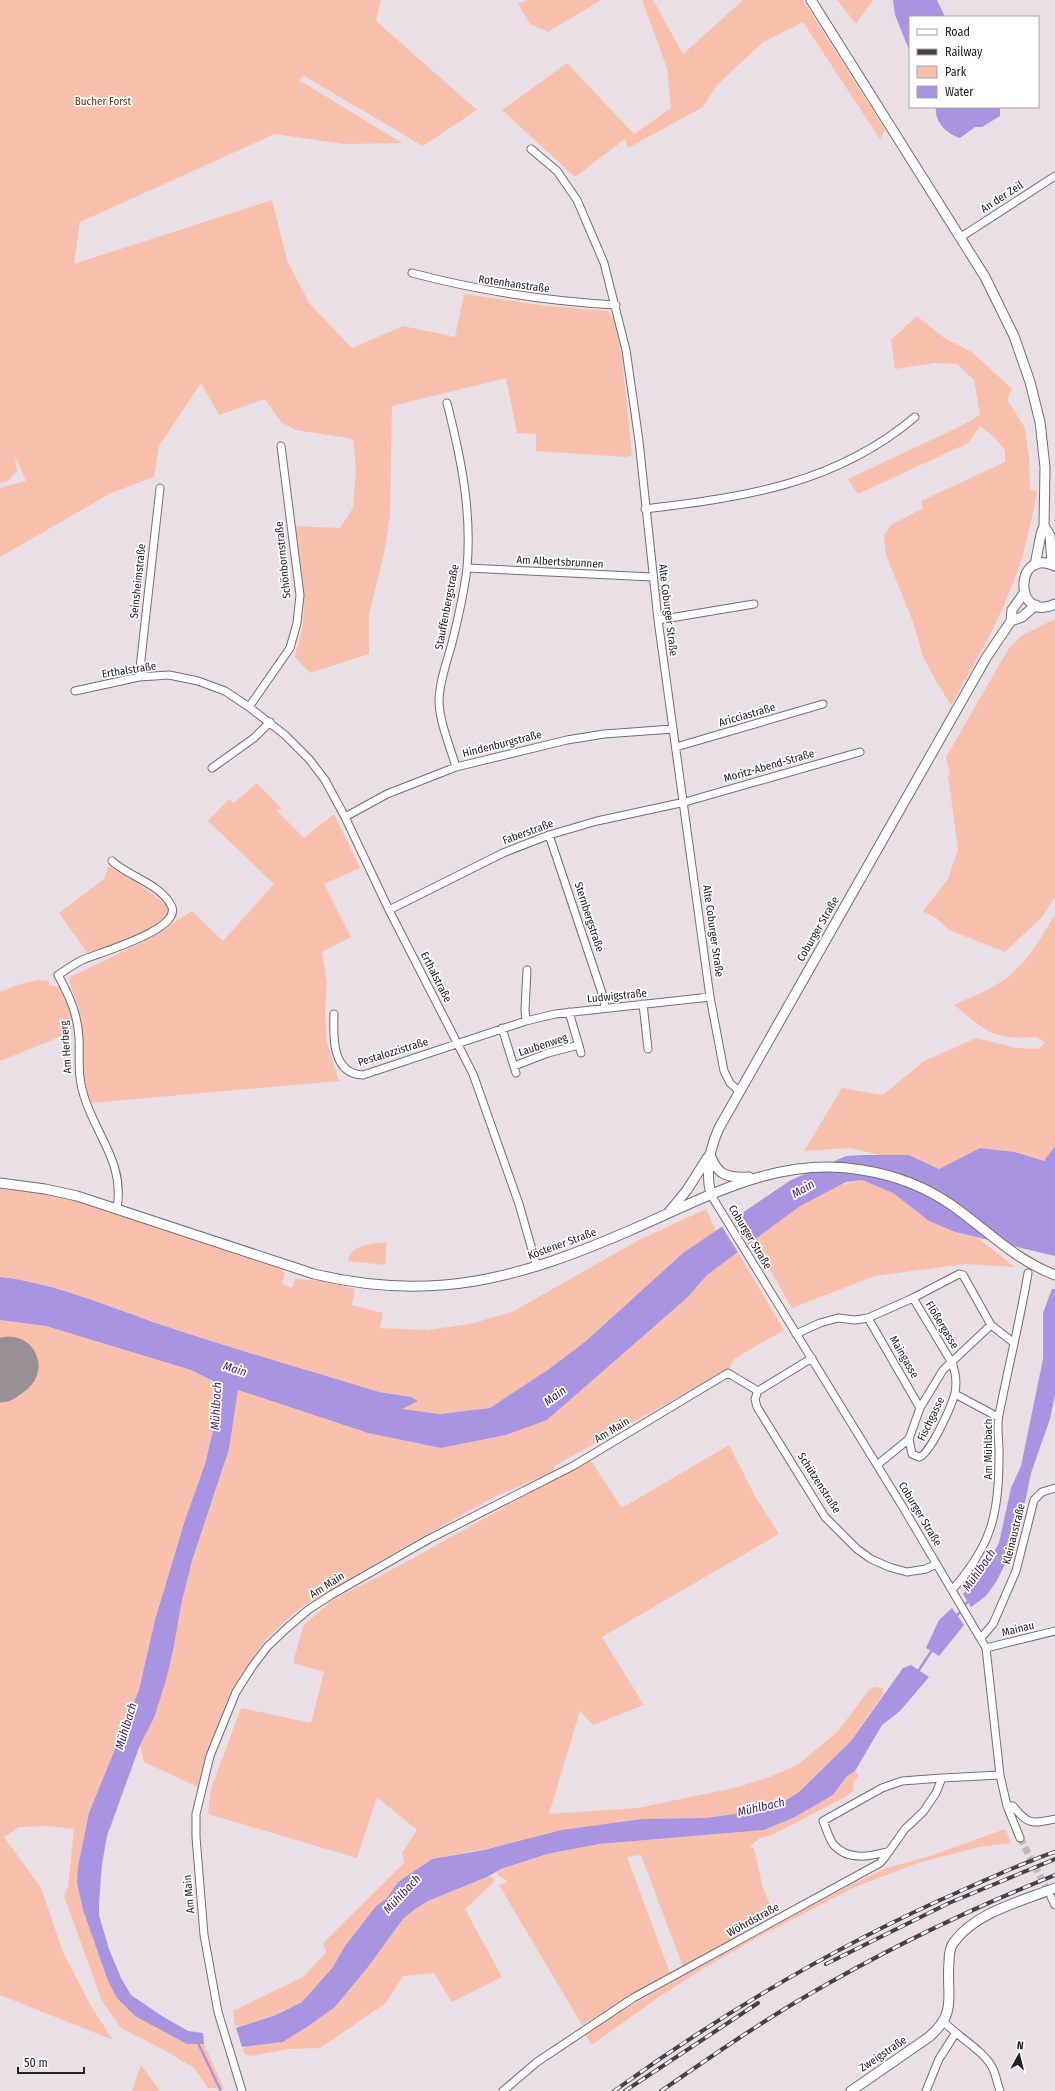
<svg xmlns="http://www.w3.org/2000/svg" width="1055" height="2091" viewBox="0 0 1055 2091" font-family="'Fira Sans Condensed',sans-serif">
	<style>
		.green { fill: #f9c1ad }
		.water { fill: #a894e1 }
		.pier { fill: #eadfe4 }
		.lines { fill: none; stroke-linecap: round; stroke-linejoin: round }
		.stream { stroke: #a894e1; stroke-width: 2.5 }
		.runway { stroke: #989094; stroke-width: 59 }
		.minor-tunnel { stroke: #c3b9bd; stroke-width: 7; stroke-dasharray: 7 3.5; stroke-linecap: butt }
		.minor-casing { stroke: #776d71; stroke-width: 9 }
		.tertiary-casing { stroke: #776d71; stroke-width: 11 }
		.minor { stroke: #fff; stroke-width: 7 }
		.tertiary { stroke: #fff; stroke-width: 9 }
		.rail-casing { stroke: #464143; stroke-width: 4 }
		.rail { stroke: #fff; stroke-width: 2.5; stroke-dasharray: 8; stroke-linecap: butt }
		.labels { text-anchor: middle; dominant-baseline: central; stroke-width: 3.5; stroke-linejoin: round; paint-order: stroke }
		.park-label { font-size: 11px; fill: #772c0a; stroke: #fff }
		.street-label { font-size: 11px; fill: #252122; stroke: #fff }
		.water-label { font-size: 12px; font-style: italic; fill: #3d1b74; stroke: #fff }
	</style>
	<rect width="100%" height="100%" fill="#eadfe4"/>
	<path class="green" d="M0 0H381L376 21 477 110 423 146 304 76 299 80 402 143 344 144 275 134 80 222 74 264 272 200 287 260 309 303 352 348 403 326 455 337 464 294 548 306 608 311 615 320 622 357 632 455 627 457 536 451V434L517 433 506 378 392 406 390 515 385 549 369 615V654L310 673 294 656C312 613 302 570 294 526L340 528 353 508 356 468 353 439 296 430 281 422 265 399 219 415 201 383 159 446 154 477 111 493 0 557V488L26 481 15 456 17 471 8 481 0 483Z
		M528 0H601L548 32 530 24 518 4Z
		M642 0H653L683 54 743 0H803L885 130 880 139 803 22 762 43 717 85 703 107 628 148 625 139 575 177 502 110 567 63 634 134 671 108 667 68Z
		M837 0H873L856 24Z
		M917 316 943 337 973 353 1012 389 1007 399 1025 428 1029 457 1030 490 1037 491C1031 524 1024 557 1011 588 995 629 973 667 951 705L936 681 923 656 913 622 886 555 884 536 891 525 923 508 921 501 1005 462V450L994 437 980 426 968 443 858 494 848 479 959 427 980 415 974 380 957 364 935 363 895 369 891 340Z
		M1055 619V897L1042 917 1005 952 949 930 936 918 923 911 948 879 958 849 948 776 950 774 946 757 1009 648 1021 636Z
		M257 783 281 808 277 811 304 838 334 814 360 868 324 884 351 937 322 952 327 983 325 1011 327 1043 339 1081 91 1103 83 1077V1032L79 1009 68 978 147 940 192 911 223 941 274 884 208 821 229 799 234 803Z
		M109 866 139 884 167 905 169 913C156 934 111 945 88 954L59 913 104 879Z
		M1055 914V1146L1044 1161 1015 1152 981 1148 939 1169 909 1155H879L851 1148 804 1151 842 1088 883 1095 924 1061 976 1038 1017 1048 1038 1049 1045 1043 1037 1037C992 1040 988 1032 954 1005 968 998 983 993 996 985 1024 969 1040 940 1055 914Z
		M39 980 49 981V985L60 987 71 1012 73 1028 55 1039 0 1061V992L20 984Z
		M862 1180 893 1193 929 1221 955 1232 978 1238 1015 1267 965 1264 875 1276 792 1308 758 1249 757 1238C788 1214 822 1185 862 1180Z
		M0 1189 50 1194 60 1198 78 1201 281 1268 285 1274 282 1284 292 1288 295 1279 321 1281 355 1289 352 1305 383 1313 380 1328 428 1330 470 1324 512 1312 639 1240 706 1209 716 1231 683 1253 586 1341 549 1369 490 1408 440 1414 401 1409 411 1397 379 1392C310 1371 240 1351 171 1328 117 1310 57 1283 0 1277Z
		M387 1242 385 1265 348 1261C350 1244 373 1244 387 1242Z
		M738 1252 784 1330 734 1359 729 1369 554 1466V1471L492 1498 387 1557 299 1609 265 1640 241 1677 225 1710 207 1755 198 1787 144 1762 140 1745 154 1718 174 1646 181 1605 192 1561 229 1449 238 1390 368 1433 441 1448 506 1435 547 1420 688 1297 707 1275Z
		M0 1320 46 1326 191 1370 210 1380 219 1401 214 1427 205 1464 185 1520 155 1620 139 1690 106 1771 77 1883 83 1910 108 1981 167 2033 187 2044H204L224 2089 208 2088 194 2068 166 2051 121 2028 102 2001 64 1896 68 1887 74 1829 48 1826 19 1827 4 1837 41 1888 63 1952 91 2006 113 2040 0 1995Z
		M729 1445 756 1498 779 1534 602 1637 644 1705 593 1725 580 1711 549 1814 638 1808 738 1787 770 1777 799 1764 838 1731 869 1690 874 1687 883 1688V1694L851 1741 799 1792 777 1806 750 1812 705 1818 642 1819 432 1859 398 1882 387 1898 376 1906 345 1946 333 1967 302 2002 276 2015 239 2027 235 2026 233 2011 303 1977 325 1954 326 1951 323 1943 404 1863 402 1853 417 1830 377 1797 357 1858 208 1814 211 1789 241 1708 311 1723 324 1672 293 1663 303 1626 331 1601 410 1560 590 1459 622 1508Z
		M855 1771 859 1775 853 1783 854 1790 847 1796 772 1835 760 1838 749 1847 754 1848 762 1885 774 1914 683 1967 641 1855 627 1857 670 1973 582 2025 499 1885 508 1882 498 1875 497 1872 501 1869 547 1854 599 1844 764 1830 795 1817 833 1795 847 1776Z
		M1005 1829 1011 1843 979 1847 918 1863 855 1887 753 1940 704 1968 659 1997 592 2045 585 2035 620 2012 697 1967 852 1884 887 1868 930 1856Z
		M490 1876 493 1878 494 1882 465 1909 502 1977 452 2002 434 1973 403 1976 386 2003 320 2048 289 2049 251 2056 245 2054 243 2050 247 2046 283 2042 310 2025 335 2007 368 1967 403 1919 415 1909 428 1901Z
		M141 2065 160 2091H132Z"/>
	<path class="water" d="M893 0H937L945 17H910V52L895 15Z
		M936 107H1000V116L982 127H975L960 138C947 134 934 122 936 107Z
		M1055 1146V1256L955 1232 929 1221 893 1193 862 1180 846 1182 800 1206 707 1275 688 1297 547 1420 506 1435 441 1448 368 1433 238 1390 229 1449 192 1561 181 1605 174 1646 166 1680 154 1718 140 1745 107 1836 102 1864 99 1903V1915L109 1949 121 1978 131 1995 162 2016 188 2031 203 2033 204 2044H187L135 2016 117 1998 108 1981 83 1910 77 1883 78 1867 89 1813 139 1690 155 1620 185 1520 205 1464 214 1427 219 1401V1384L191 1370 46 1326 0 1320V1277C57 1283 116 1310 171 1328 240 1351 310 1371 379 1392L411 1397 418 1401 402 1409 440 1414 490 1408 549 1369 586 1341 683 1253 791 1180 846 1156 863 1155H909L939 1169 980 1148 1015 1152 1044 1161Z
		M1052 1289H1055V1395L1050 1419 1031 1473 1017 1541 996 1582 986 1596 971 1607 963 1594 987 1564 999 1543 1011 1488 1021 1466 1043 1359V1313Z
		M952 1608 964 1625 939 1656 926 1648 939 1620Z
		M911 1665 929 1677 900 1711 882 1725 855 1771 847 1776 833 1795 795 1817 764 1830 599 1844 547 1854 501 1869 487 1877 428 1901 415 1909 403 1919 368 1967 335 2007 310 2025 283 2042 242 2047 236 2028 276 2015 302 2002 333 1967 345 1946 376 1906 387 1898 398 1882 432 1859 484 1850 562 1830 642 1819 705 1818 750 1812 777 1806 799 1792 851 1741 903 1668Z"/>
	<path class="pier" d="M732 1217 749 1246 739 1254 721 1225Z"/>
	<g class="lines">
		<path class="stream" d="M956 1617 969 1600
			M917 1673 932 1650
			M198 2043 221 2091"/>
		<path class="runway" d="M0 1373 9 1366"/>
		<path class="minor-tunnel" d="M1020 1838 1050 1895"/>
		<g class="minor-casing">
			<path id="minor" d="M531 149 557 171 577 200 604 263 626 350 639 441 658 620 710 997 724 1071 730 1083 739 1091
				M961 237 1055 176
				M412 273C480 291 545 301 616 305
				M447 403C461 458 472 511 467 568 464 593 458 619 452 643 447 662 439 682 439 702 440 724 450 746 456 767
				M645 509C745 497 836 484 915 417
				M467 568 652 577
				M658 620 754 604
				M139 677 160 488
				M75 691 139 677 169 675 198 681 225 691 249 707 285 735 309 759 325 780 345 817 389 910 473 1074 519 1204 537 1267
				M249 707 290 648 297 623 300 595 281 446
				M676 747 823 704
				M212 768 254 738 270 722
				M345 817 387 794 456 767 567 740 604 734 673 729
				M549 835 603 996 605 1007
				M112 861C129 877 159 883 171 905 185 929 98 953 82 960 74 964 66 970 58 975 69 995 78 1015 79 1038 80 1058 77 1076 84 1096 96 1136 125 1163 117 1208
				M389 910 503 853 549 835 597 821 685 802 860 752
				M643 1004 648 1049
				M569 1012 581 1053
				M334 1014C333 1037 332 1074 363 1075L526 1021 555 1014 710 997
				M526 1021 525 1010 527 970
				M502 1028 516 1073
				M514 1066 548 1053 579 1045
				M711 1195 904 1509 986 1648 1000 1775 1007 1806 1020 1838
				M868 1318 920 1408
				M796 1334 820 1323 838 1318 855 1320 868 1318 913 1298 959 1274 963 1275 991 1325 1014 1343
				M758 1391 755 1399 757 1407 825 1517 857 1549 871 1559 889 1567 907 1572 926 1569 936 1564
				M955 1394 998 1417
				M909 1439 912 1454 919 1457C930 1455 952 1405 955 1393 957 1382 956 1373 952 1363L913 1298
				M877 1465 909 1439 920 1408 943 1370 991 1325
				M952 1590C991 1546 999 1515 999 1458 1000 1444 996 1428 999 1415 1008 1368 1020 1321 1028 1273
				M981 1638 993 1624 1016 1571 1034 1500 1042 1492 1055 1488
				M986 1648 1055 1631
				M1007 1806H1013C1028 1825 1032 1824 1055 1819
				M890 1851C872 1856 848 1862 833 1844 829 1838 826 1828 823 1821L882 1788 902 1781 942 1778
				M1051 1897 1055 1905
				M944 2022C957 2036 984 2051 992 2067 996 2074 997 2083 1000 2091
				M242 2091 218 2012 204 1935 196 1837V1814L210 1756 236 1692 252 1667 268 1646 287 1628 308 1610 331 1595 429 1539 573 1466 728 1373 758 1391 812 1358
				M503 2091 537 2062 633 1998 880 1863 885 1857 905 1829 923 1812 936 1793 942 1778 1000 1775
				M926 2091 939 2059 955 2034"/>
		</g>
		<g class="tertiary-casing">
			<path id="tertiary" d="M811 0 985 277 1014 336 1030 382 1040 422 1045 467 1044 526 1041 534 1035 565
				M1044 526 1050 535 1052 564
				M1055 566C1014 546 1013 624 1055 604
				M1011 621 1022 617 1036 605
				M710 1154C717 1176 728 1178 749 1177
				M0 1183 45 1189 77 1196 314 1274C435 1303 520 1278 631 1230 705 1198 778 1155 862 1170 894 1175 926 1187 953 1206 988 1231 1014 1259 1055 1275
				M711 1195C705 1171 709 1150 719 1128L986 658 1011 621 1012 610 1024 593
				M669 1212 687 1190 708 1157
				M851 2091 929 2037C958 2012 946 1996 949 1962 949 1956 950 1947 954 1942 976 1912 1022 1901 1055 1888"/>
		</g>
		<use href="#minor" class="minor"/>
		<use href="#tertiary" class="tertiary"/>
		<g class="rail-casing">
			<path id="rail" d="M826 1964 949 1903 1055 1859
				M614 2091C724 2012 841 1943 965 1889 995 1876 1025 1862 1055 1852
				M625 2091 758 2003
				M661 2091C709 2058 758 2024 808 1995 887 1949 970 1909 1055 1875"/>
		</g>
		<use href="#rail" class="rail"/>
	</g>
	<g class="labels">
		<g class="park-label">
			<text x="103" y="101">Bucher Forst</text>
		</g>
		<g class="street-label">
			<text transform="translate(1002 197) rotate(-33)">An der Zeil</text>
			<text transform="translate(514 284) rotate(8)">Rotenhanstraße</text>
			<text transform="translate(283 560) rotate(-96)">Schönbornstraße</text>
			<text transform="translate(560 562) rotate(3)">Am Albertsbrunnen</text>
			<text transform="translate(138 581) rotate(-84)">Seinsheimstraße</text>
			<text transform="translate(447 607) rotate(-79)">Stauffenbergstraße</text>
			<text transform="translate(668 610) rotate(83)">Alte Coburger Straße</text>
			<text transform="translate(129 670) rotate(-9)">Erthalstraße</text>
			<text transform="translate(747 715) rotate(-16)">Aricciastraße</text>
			<text transform="translate(502 744) rotate(-14)">Hindenburgstraße</text>
			<text transform="translate(769 766) rotate(-16)">Moritz-Abend-Straße</text>
			<text transform="translate(528 832) rotate(-20)">Faberstraße</text>
			<text transform="translate(589 917) rotate(72)">Sternbergstraße</text>
			<text transform="translate(818 929) rotate(-60)">Coburger Straße</text>
			<text transform="translate(713 931) rotate(82)">Alte Coburger Straße</text>
			<text transform="translate(436 977) rotate(63)">Erthalstraße</text>
			<text transform="translate(617 996) rotate(-6)">Ludwigstraße</text>
			<text transform="translate(543 1045) rotate(-18)">Laubenweg</text>
			<text transform="translate(66 1047) rotate(-94)">Am Herberg</text>
			<text transform="translate(393 1052) rotate(-17)">Pestalozzistraße</text>
			<text transform="translate(750 1237) rotate(59)">Coburger Straße</text>
			<text transform="translate(562 1244) rotate(-20)">Köstener Straße</text>
			<text transform="translate(942 1325) rotate(59)">Flößergasse</text>
			<text transform="translate(904 1357) rotate(60)">Maingasse</text>
			<text transform="translate(931 1419) rotate(-64)">Fischgasse</text>
			<text transform="translate(612 1430) rotate(-31)">Am Main</text>
			<text transform="translate(988 1449) rotate(-90)">Am Mühlbach</text>
			<text transform="translate(819 1483) rotate(57)">Schützenstraße</text>
			<text transform="translate(920 1514) rotate(59)">Coburger Straße</text>
			<text transform="translate(1014 1534) rotate(-76)">Kleinaustraße</text>
			<text transform="translate(327 1585) rotate(-32)">Am Main</text>
			<text transform="translate(1018 1629) rotate(-14)">Mainau</text>
			<text transform="translate(189 1894) rotate(-95)">Am Main</text>
			<text transform="translate(753 1920) rotate(-29)">Wöhrdstraße</text>
			<text transform="translate(883 2054) rotate(-34)">Zweigstraße</text>
		</g>
		<g class="water-label">
			<text transform="translate(803 1189) rotate(-31)">Main</text>
			<text transform="translate(235 1369) rotate(17)">Main</text>
			<text transform="translate(555 1396) rotate(-37)">Main</text>
			<text transform="translate(216 1406) rotate(-87)">Mühlbach</text>
			<text transform="translate(979 1570) rotate(-55)">Mühlbach</text>
			<text transform="translate(126 1726) rotate(-73)">Mühlbach</text>
			<text transform="translate(761 1807) rotate(-13)">Mühlbach</text>
			<text transform="translate(402 1894) rotate(-47)">Mühlbach</text>
		</g>
	</g>
	<rect x="909" y="16" width="130" height="92" fill="#ffffff" stroke="#a8a6a7"/>
	<rect x="917" y="29" width="20" height="6" fill="#ffffff" stroke="#a8a6a7"/>
	<text x="945" y="36" font-size="12" fill="#252122">Road</text>
	<rect x="917" y="49" width="20" height="6" fill="#464143" stroke="#a8a6a7"/>
	<text x="945" y="56" font-size="12" fill="#252122">Railway</text>
	<rect x="917" y="66" width="20" height="12" fill="#f9c1ad" stroke="#a8a6a7"/>
	<text x="945" y="76" font-size="12" fill="#252122">Park</text>
	<rect x="917" y="86" width="20" height="12" fill="#a894e1" stroke="#a8a6a7"/>
	<text x="945" y="96" font-size="12" fill="#252122">Water</text>
	<g transform="translate(1019 2055) rotate(7)" stroke="#ffffff" stroke-width="3" paint-order="stroke">
	<path d="M0-3L7 15L0 10L-7 15Z" fill="#252122"/>
	<text y="-6" font-size="11" font-weight="bold" text-anchor="middle" fill="#252122">N</text>
	</g>
	<path d="M18 2067v6h66v-6" fill="none" stroke="#252122" stroke-width="2"/>
	<text x="24" y="2067" font-size="12" fill="#252122" stroke="#ffffff" stroke-width="3" paint-order="stroke">50 m</text>
</svg>
